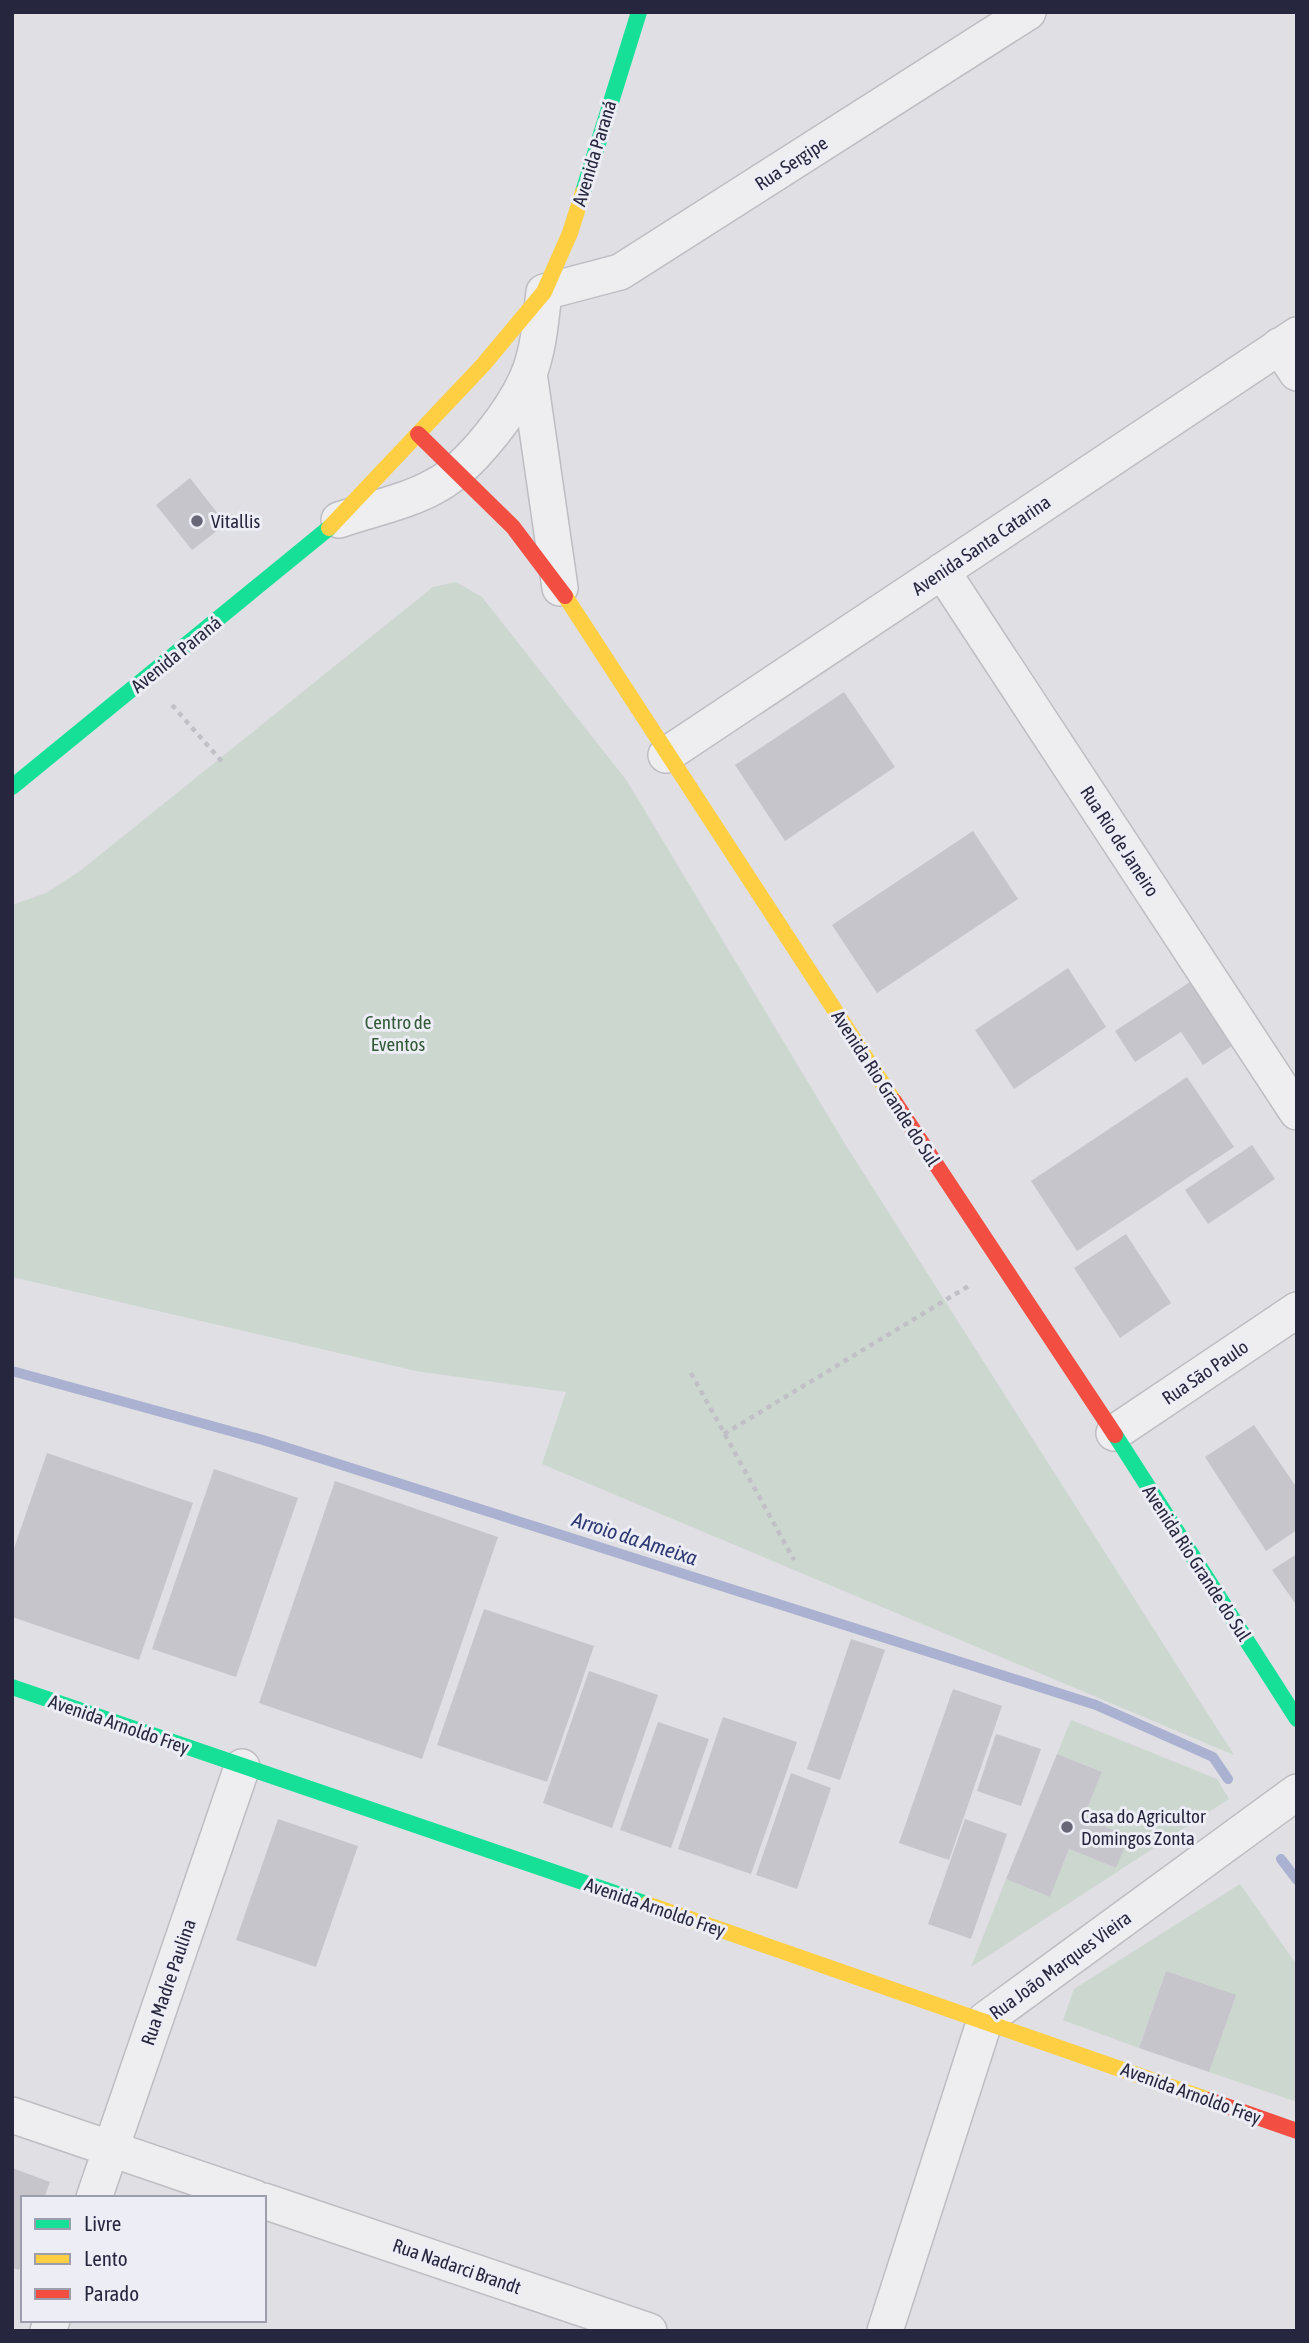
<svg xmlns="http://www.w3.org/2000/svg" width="1309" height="2343" viewBox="0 0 1309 2343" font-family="'Asap Condensed',sans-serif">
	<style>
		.green { fill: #ccd7cf }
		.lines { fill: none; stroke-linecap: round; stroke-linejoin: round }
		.stream { stroke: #abb2d1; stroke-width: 10 }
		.building { fill: #c5c5cb }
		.street-casing { stroke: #bdbdc2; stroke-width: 38 }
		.path { stroke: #c0c0c6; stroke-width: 4.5; stroke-dasharray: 5 5; stroke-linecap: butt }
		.street { stroke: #eeeef1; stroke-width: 35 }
		.fast { stroke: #16e098; stroke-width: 16 }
		.slow { stroke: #ffcf43; stroke-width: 16 }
		.jam { stroke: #f24e42; stroke-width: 16 }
		.poi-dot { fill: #676778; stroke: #ecedf5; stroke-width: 2.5 }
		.labels { text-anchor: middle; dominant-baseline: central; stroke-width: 6; stroke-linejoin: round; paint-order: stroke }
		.street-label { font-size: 19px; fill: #26273e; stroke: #ecedf5 }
		.poi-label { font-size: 19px; fill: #26273e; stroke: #ecedf5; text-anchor: start }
		.park-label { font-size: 19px; fill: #325a37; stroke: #ecedf5 }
		.water-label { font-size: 21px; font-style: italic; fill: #2e3973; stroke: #ecedf5 }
	</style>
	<rect width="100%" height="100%" fill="#dfdfe4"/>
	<path class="green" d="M456 582 482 597 627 781 845 1144 1234 1755 542 1464 566 1392 416 1371 12 1277V905L46 893 80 871 433 587Z
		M1071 1720 1217 1779 1229 1799 971 1967 1006 1879 1050 1897 1069 1849 1116 1868 1128 1836 1083 1818 1102 1772 1057 1754Z
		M1240 1884 1297 1965V2102L1209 2072 1235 1995 1166 1971 1139 2048 1063 2020 1074 1989Z"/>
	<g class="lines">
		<path class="stream" d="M12 1371 263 1440 1096 1705 1213 1757 1228 1779
			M1281 1859 1297 1880"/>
	</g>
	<path class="building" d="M190 478 226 524 192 550 156 505Z
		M844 692 895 767 785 841 735 765Z
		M973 831 1018 899 877 993 832 925Z
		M1068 968 1106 1027 1014 1089 975 1030Z
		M1190 982 1232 1046 1203 1065 1181 1032 1135 1062 1115 1031Z
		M1187 1077 1234 1147 1077 1251 1031 1181Z
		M1252 1145 1275 1179 1208 1224 1185 1190Z
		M1126 1234 1171 1303 1120 1338 1074 1268Z
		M1254 1425 1297 1488V1530L1266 1551 1205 1457Z
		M47 1453 193 1503 139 1660 12 1617V1554Z
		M214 1469 298 1498 236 1677 152 1649Z
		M335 1481 498 1537 422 1759 259 1703Z
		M1297 1554V1606L1272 1570Z
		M484 1609 594 1646 547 1782 437 1745Z
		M851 1639 885 1650 840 1780 807 1769Z
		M589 1671 658 1695 612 1828 543 1803Z
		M953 1689 1002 1706 949 1860 899 1843Z
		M723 1717 797 1742 751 1874 678 1849Z
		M658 1722 709 1739 671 1848 620 1830Z
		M996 1734 1041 1749 1021 1806 977 1791Z
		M1057 1754 1102 1772 1083 1818 1129 1836 1116 1868 1069 1849 1050 1897 1006 1879Z
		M791 1773 831 1788 797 1889 756 1875Z
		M278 1819 358 1846 316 1967 236 1940Z
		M965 1819 1007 1834 971 1939 928 1924Z
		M1166 1971 1236 1995 1209 2072 1139 2048Z
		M12 2168 50 2182 44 2198H23V2259L19 2270 12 2268Z"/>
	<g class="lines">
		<g class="street-casing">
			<path id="street" d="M1279 346 1297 373
				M529 373 560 588
				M339 520C370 509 407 502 435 486 470 468 516 408 530 371 539 346 541 318 544 292L620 272 1028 12
				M942 571 1297 1112
				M666 755 1297 335
				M1114 1433 1297 1310
				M12 2115 255 2198
				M94 2198 242 1767
				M264 2201 649 2331
				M48 2331 52 2320
				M885 2331 985 2020 1297 1792"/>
		</g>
		<path class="path" d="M172 705 225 765
			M691 1373 794 1560
			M724 1434 972 1284"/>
		<use href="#street" class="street"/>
		<path class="fast" d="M583 192 639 12
			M12 787 329 528
			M1115 1435 1297 1719
			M12 1687 647 1904"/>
		<path class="slow" d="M329 528 483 365 544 292 570 233 583 192
			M565 596 894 1101
			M647 1904 1209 2100"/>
		<path class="jam" d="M418 434 513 527 565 596
			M894 1101 1115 1435
			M1209 2100 1297 2131"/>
	</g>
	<g class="poi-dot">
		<circle cx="197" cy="521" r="7"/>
		<circle cx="1067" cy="1827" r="7"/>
	</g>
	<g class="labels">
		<g class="street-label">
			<text transform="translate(594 153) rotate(-73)">Avenida Paraná</text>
			<text transform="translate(791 163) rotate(-33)">Rua Sergipe</text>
			<text transform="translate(981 545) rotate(-34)">Avenida Santa Catarina</text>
			<text transform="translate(176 654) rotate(-39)">Avenida Paraná</text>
			<text transform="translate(1120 841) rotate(57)">Rua Rio de Janeiro</text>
			<text transform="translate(886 1088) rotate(57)">Avenida Rio Grande do Sul</text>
			<text transform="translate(1205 1372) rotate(-34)">Rua São Paulo</text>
			<text transform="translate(1197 1563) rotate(57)">Avenida Rio Grande do Sul</text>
			<text transform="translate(119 1724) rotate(19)">Avenida Arnoldo Frey</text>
			<text transform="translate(655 1907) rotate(19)">Avenida Arnoldo Frey</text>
			<text transform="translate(1060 1965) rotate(-36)">Rua João Marques Vieira</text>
			<text transform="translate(168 1982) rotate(-71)">Rua Madre Paulina</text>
			<text transform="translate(1191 2093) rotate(20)">Avenida Arnoldo Frey</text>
			<text transform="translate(457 2266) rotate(19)">Rua Nadarci Brandt</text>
		</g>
		<g class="poi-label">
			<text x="211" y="521">Vitallis</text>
			<text x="1081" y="1816">Casa do Agricultor<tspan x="1081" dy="22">Domingos Zonta</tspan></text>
		</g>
		<g class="park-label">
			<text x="398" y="1022">Centro de<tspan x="398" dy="22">Eventos</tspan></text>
		</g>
		<g class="water-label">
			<text transform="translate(635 1538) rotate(18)">Arroio da Ameixa</text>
		</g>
	</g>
	<rect width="1309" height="2343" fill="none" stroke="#26273e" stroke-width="28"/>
	<rect x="21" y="2196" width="245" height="126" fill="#ecedf5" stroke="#9d9eac" stroke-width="2"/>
	<rect x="35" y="2219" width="35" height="10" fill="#16e098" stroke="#9d9eac" stroke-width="2"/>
	<text x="84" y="2231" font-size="21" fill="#26273e">Livre</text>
	<rect x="35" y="2254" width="35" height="10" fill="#ffcf43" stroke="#9d9eac" stroke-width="2"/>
	<text x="84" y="2266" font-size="21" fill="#26273e">Lento</text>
	<rect x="35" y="2289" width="35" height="10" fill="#f24e42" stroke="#9d9eac" stroke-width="2"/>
	<text x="84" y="2301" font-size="21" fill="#26273e">Parado</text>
</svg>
